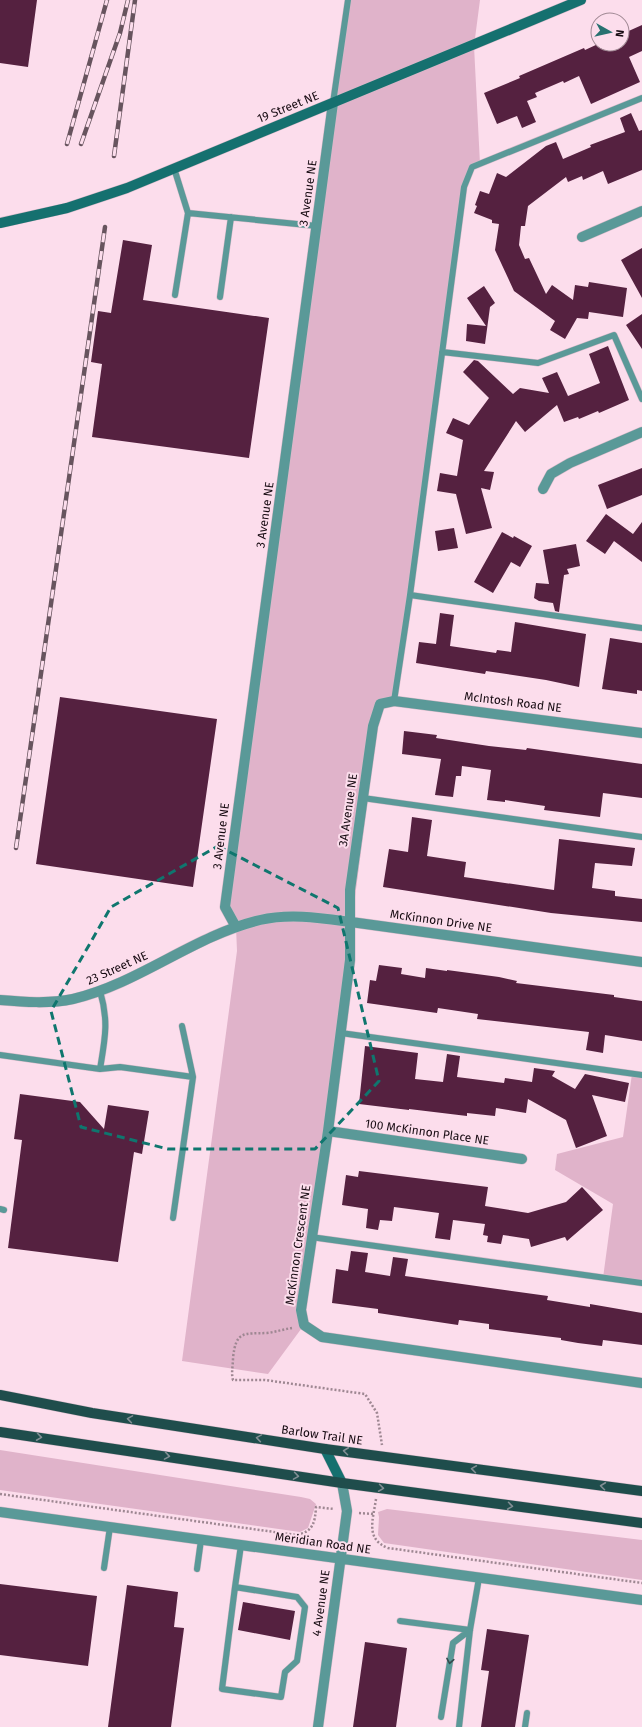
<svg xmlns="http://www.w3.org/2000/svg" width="642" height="1727" viewBox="0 0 642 1727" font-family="'Fira Sans',sans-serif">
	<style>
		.green { fill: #e0b3ca }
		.building { fill: #552140 }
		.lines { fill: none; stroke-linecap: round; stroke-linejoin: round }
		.lane-casing { stroke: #d7bbc9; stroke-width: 7 }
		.street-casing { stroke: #d7bbc9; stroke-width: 11 }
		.secondary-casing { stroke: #d7bbc9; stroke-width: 11 }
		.primary-casing { stroke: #d7bbc9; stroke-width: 11 }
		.path { stroke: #9e8792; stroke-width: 2.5; stroke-dasharray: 2 2; stroke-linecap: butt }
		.lane { stroke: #5a9998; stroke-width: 6 }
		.street { stroke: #5a9998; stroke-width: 10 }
		.secondary { stroke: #15706f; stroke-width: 10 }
		.primary { stroke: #1f4d4c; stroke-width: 10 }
		.rail-casing { stroke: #67545e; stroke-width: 4.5 }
		.rail { stroke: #fcddec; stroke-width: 3; stroke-dasharray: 9; stroke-linecap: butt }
		.oneway { stroke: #828e94 }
		.oneway2 { stroke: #354a4e }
		.marked { fill: none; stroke: #0f766e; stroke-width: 3; stroke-dasharray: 8 5; stroke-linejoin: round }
		.labels { text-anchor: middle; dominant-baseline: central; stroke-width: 4; stroke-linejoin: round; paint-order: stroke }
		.street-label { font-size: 12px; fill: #160a11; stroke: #fcddec }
	</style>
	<rect width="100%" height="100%" fill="#fcddec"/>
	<path class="green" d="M349 0H480L474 46 480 164 472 167 464 187 394 700 380 704 311 1237 304 1325 268 1374 182 1361 237 951 236 927 225 907Z
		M632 1074 642 1075V1283L603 1278 613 1204 555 1170 557 1154 623 1137Z
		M0 1450 301 1497 310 1499 316 1504 308 1528 300 1532 0 1490Z
		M387 1509 642 1540V1580L384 1543 378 1535 379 1517 378 1512Z"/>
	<path class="building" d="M0 0H37L28 67 0 63Z
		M642 25V51L629 57 640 82 591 104 579 76 564 83 563 81 535 93 537 97 527 101 536 122 522 128 517 116 497 124 484 93 520 78 519 76 584 48 585 50 598 44H622V34Z
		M631 113 639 131 642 130V170L608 184 603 171 583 180 582 176 568 182 566 177 528 206 525 226H521L519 245 525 259 529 258 546 294 552 285 573 300 575 285 588 287 589 282 627 288 623 317 589 312 588 319 577 318 565 339 550 330 555 321 514 291 495 250 499 224 492 223V220L474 213 477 206 475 205 480 191 489 194 497 173 506 177 546 146 556 142 563 159 591 147 590 145 625 132 620 118Z
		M123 240 152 245 143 300 269 318 249 458 92 437 102 364 91 362 98 311 111 313Z
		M642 248V298L621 260Z
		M484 286 495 303 490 307 485 344 466 341 467 324 486 326 467 298Z
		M642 314V349L626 325Z
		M608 346 629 400 599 413 598 411 579 419 578 417 564 422 557 405 525 432 516 421 484 471 494 472 490 490 481 488 492 528 466 534 456 494 437 491 440 473 457 476 463 440 446 433 453 418 469 425 489 398 463 372 474 360 478 361 513 394 520 388 549 393 542 378 557 372 568 396 600 383 589 354Z
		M642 468V495L607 509 598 485Z
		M606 514 633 534 642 522V562L614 541 605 554 586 541Z
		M454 528 458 548 438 551 435 531Z
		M502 532 513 538 514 536 532 546 520 567 511 562 493 593 474 582Z
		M576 544 580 566 567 569 569 574 564 575 559 612 555 611 553 603 539 601 534 598 536 583 549 584 543 550Z
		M440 613 454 615 450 646 496 653 497 650 511 652 515 622 586 634 579 687 546 680 486 671 485 674 416 663 419 642 436 644Z
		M610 638 642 643V691L637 690V694L602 689Z
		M60 697 217 719 193 887 36 864Z
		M404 731 437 735 436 738 489 746 526 750 527 748 642 764V798L603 793 600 817 544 810 545 806 505 800V802L487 800 491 770 462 766 461 776H456L453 797 435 795 441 759 402 754Z
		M412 817 432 820 427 856 466 862 464 877 554 890 559 839 635 848 632 866 595 863 592 888 615 891V896L642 899V922L551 913 383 887 389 849 408 852Z
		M379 965 402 968 401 974 425 978 426 968 447 971V970L499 977 517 981 516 983 614 995V997L642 1001V1041L605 1035 603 1053 586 1050 589 1032 477 1019 478 1014 438 1008 437 1013 367 1003 370 980 376 981Z
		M365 1046 418 1053 415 1079 443 1082 447 1054 460 1056 457 1077 504 1083 505 1078 532 1082 534 1068 555 1071 552 1076 575 1089 585 1074 629 1083 625 1102 592 1095 607 1136 576 1148 566 1120 528 1099 526 1113 496 1108 495 1116 467 1113V1116L409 1109V1110L359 1104Z
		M20 1094 80 1102 104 1129 108 1105 149 1111 142 1154 134 1152 118 1262 8 1248 22 1140 14 1139Z
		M359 1171 488 1187 485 1206 528 1213 566 1202 582 1187 603 1210 567 1241 565 1237 531 1247 529 1239 503 1235 501 1244 487 1242 488 1236 483 1235 485 1224 453 1220 450 1240 435 1238 439 1213 394 1207 392 1221 380 1220 378 1230 366 1228 368 1209 342 1205 346 1175 358 1177Z
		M351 1251 368 1253 365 1272 390 1276 393 1257 408 1259 405 1276 548 1296 547 1300 590 1307V1304L642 1313V1345L603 1340 602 1346 578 1343 561 1340V1338L489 1329V1324L459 1320 458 1325 378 1313V1309L332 1303 336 1269 348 1271Z
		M0 1584 97 1596 88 1666 0 1655Z
		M127 1585 178 1592 174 1627 184 1628 171 1727H108Z
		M243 1602 295 1611 290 1640 238 1630Z
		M487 1629 529 1635 515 1727H481L489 1671 481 1670Z
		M365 1642 407 1648 396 1727H353Z"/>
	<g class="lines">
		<g class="lane-casing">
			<path id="lane" d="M333 103 348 0
				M174 168 188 213 175 295
				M188 213 317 226
				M220 297 231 217
				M442 352 538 363 614 335 642 399
				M410 595 642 628
				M394 701 410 595 464 187 472 167 642 98
				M363 798 642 837
				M182 1026 193 1077
				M341 1033 642 1075
				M0 1055 100 1069C105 1039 109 1021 100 991
				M100 1069 120 1067 193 1077 173 1218
				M0 1209 4 1210
				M311 1237 642 1283
				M104 1568 110 1527
				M197 1569 201 1540
				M235 1587 222 1689 281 1697 285 1672 297 1661 305 1607 297 1597 235 1587 241 1545
				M400 1621 470 1630
				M441 1717 453 1643 470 1630
				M459 1727 470 1630 479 1578
				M525 1727 527 1713"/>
		</g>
		<g class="street-casing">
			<path id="street" d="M582 237 642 211
				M543 489 551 474 570 463 642 432
				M642 733 394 701 380 704 373 726 350 890V960L328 1131 301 1310 304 1325 322 1337 642 1383
				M236 927 225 907 333 103
				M0 1000C23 1002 50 1004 73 999 140 983 193 936 260 920 290 913 321 918 351 922L642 962
				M328 1131 522 1159
				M0 1512 642 1600
				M318 1727 347 1511 342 1483"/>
		</g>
		<g class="secondary-casing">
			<path id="secondary" d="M0 223 67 208 127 188 581 0
				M325 1449 342 1483"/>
		</g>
		<g class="primary-casing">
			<path id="primary" d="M0 1395 92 1413 325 1449 642 1491
				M0 1432 342 1483 642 1523"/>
		</g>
		<path class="path" d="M292 1328C284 1329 276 1332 267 1333 244 1334 236 1330 233 1358 233 1366 231 1373 233 1380H265L365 1394 377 1413 382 1445
			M0 1494 296 1535C313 1532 315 1523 316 1507L334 1509
			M376 1499C373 1520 365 1539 388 1548L642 1583
			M359 1513 374 1514"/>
		<use href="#lane" class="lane"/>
		<use href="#street" class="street"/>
		<use href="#secondary" class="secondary"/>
		<use href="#primary" class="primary"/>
		<g class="rail-casing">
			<path id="rail" d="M67 144 107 0
				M81 144 120 33 128 0
				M114 156 135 0
				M16 848 105 227"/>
		</g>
		<use href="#rail" class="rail"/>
	</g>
	<defs><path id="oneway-chevron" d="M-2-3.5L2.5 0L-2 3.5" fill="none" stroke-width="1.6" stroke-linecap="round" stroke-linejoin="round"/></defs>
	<g class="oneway">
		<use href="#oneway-chevron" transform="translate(130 1419) rotate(-171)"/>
		<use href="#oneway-chevron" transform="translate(39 1437) rotate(8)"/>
		<use href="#oneway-chevron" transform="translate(259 1438) rotate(-171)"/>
		<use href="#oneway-chevron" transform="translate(346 1451) rotate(-173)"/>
		<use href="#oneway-chevron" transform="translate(167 1456) rotate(9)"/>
		<use href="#oneway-chevron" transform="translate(474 1469) rotate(-172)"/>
		<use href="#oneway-chevron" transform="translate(296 1476) rotate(9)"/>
		<use href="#oneway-chevron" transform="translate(603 1486) rotate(-173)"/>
		<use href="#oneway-chevron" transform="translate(381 1488) rotate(8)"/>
		<use href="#oneway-chevron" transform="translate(510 1506) rotate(8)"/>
	</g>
	<use class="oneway2" href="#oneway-chevron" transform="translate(450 1661) rotate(100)"/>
	<path class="marked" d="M218 846 338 908 379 1081 315 1149H168L81 1127 51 1011 111 907Z"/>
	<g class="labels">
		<g class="street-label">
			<text transform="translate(288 107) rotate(-22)">19 Street NE</text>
			<text transform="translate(308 193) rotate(-82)">3 Avenue NE</text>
			<text transform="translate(265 515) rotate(-82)">3 Avenue NE</text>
			<text transform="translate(513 702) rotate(7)">McIntosh Road NE</text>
			<text transform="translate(348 810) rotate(-82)">3A Avenue NE</text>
			<text transform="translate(221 836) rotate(-83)">3 Avenue NE</text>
			<text transform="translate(441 921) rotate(8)">McKinnon Drive NE</text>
			<text transform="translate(117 968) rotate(-24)">23 Street NE</text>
			<text transform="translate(427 1132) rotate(8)">100 McKinnon Place NE</text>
			<text transform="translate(298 1245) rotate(-82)">McKinnon Crescent NE</text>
			<text transform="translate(322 1435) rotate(8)">Barlow Trail NE</text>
			<text transform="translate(323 1543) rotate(8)">Meridian Road NE</text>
			<text transform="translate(321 1603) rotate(-82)">4 Avenue NE</text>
		</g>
	</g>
	<g transform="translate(610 32) rotate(98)"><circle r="19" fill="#fcddec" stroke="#a08994"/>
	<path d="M0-3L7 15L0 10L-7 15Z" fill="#277170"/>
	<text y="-6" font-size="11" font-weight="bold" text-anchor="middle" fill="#160a11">N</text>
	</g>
</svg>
